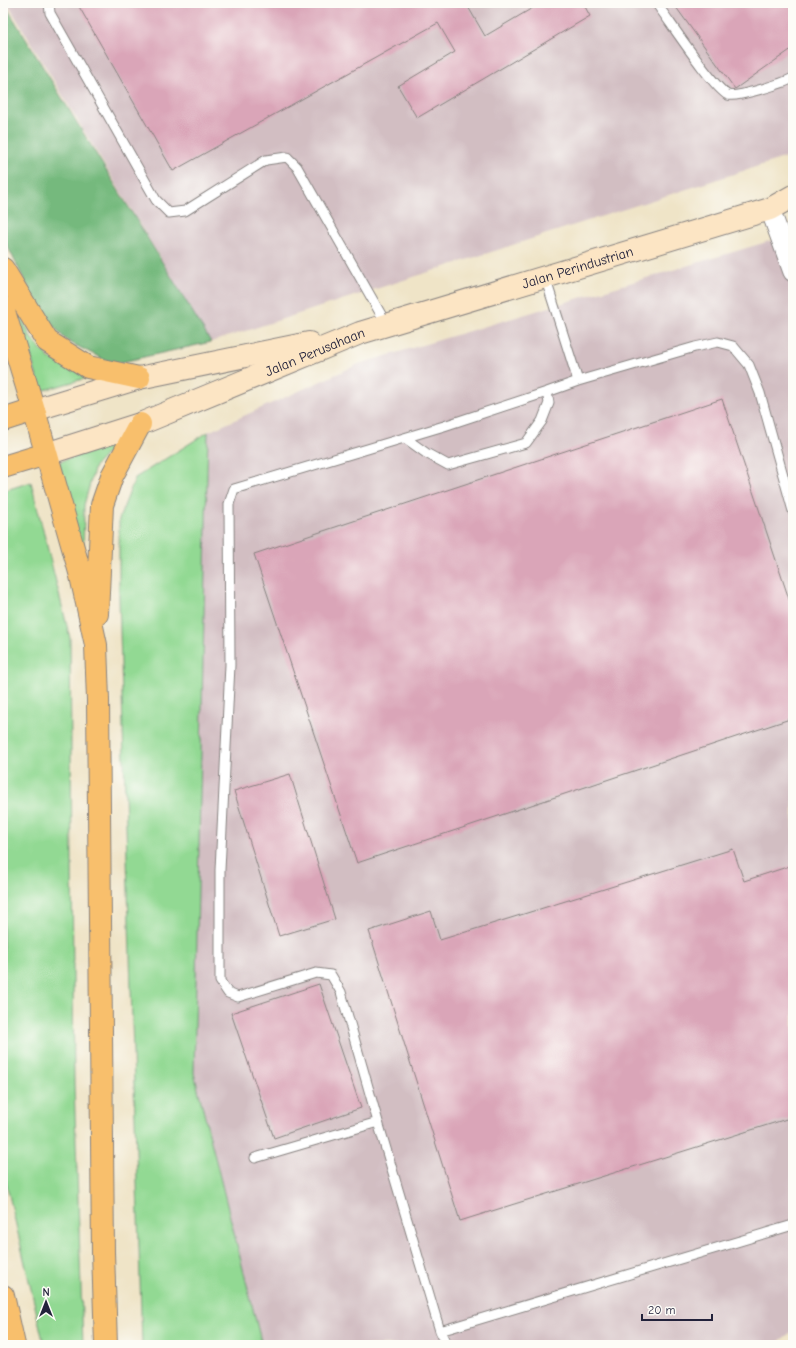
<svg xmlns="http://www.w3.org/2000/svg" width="796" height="1348" viewBox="0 0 796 1348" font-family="'Comic Neue',sans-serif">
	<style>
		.industrial { fill: #d2bec2 }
		.green { fill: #92d993; stroke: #5a7e67 }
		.forest { fill: #75b97d; stroke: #4c6e5c }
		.building { fill: #daa5b8 }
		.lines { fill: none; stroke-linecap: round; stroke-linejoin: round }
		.service-casing { stroke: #888381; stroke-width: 11 }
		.minor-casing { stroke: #888381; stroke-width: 21 }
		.secondary-casing { stroke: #888381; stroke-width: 24 }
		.trunk-casing { stroke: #888381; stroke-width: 24 }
		.motorway-casing { stroke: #888381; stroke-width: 24 }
		.service { stroke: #fff; stroke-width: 9 }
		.minor { stroke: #fff; stroke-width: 19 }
		.secondary { stroke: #fce5c4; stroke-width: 22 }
		.trunk { stroke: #f8bf6c; stroke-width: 22 }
		.motorway { stroke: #f8bf6c; stroke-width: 22 }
		.labels { text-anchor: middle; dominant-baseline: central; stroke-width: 4; stroke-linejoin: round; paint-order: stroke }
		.street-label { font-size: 14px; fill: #22223b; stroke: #fdfcf7 }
	</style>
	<rect width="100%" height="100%" fill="#fdfcf7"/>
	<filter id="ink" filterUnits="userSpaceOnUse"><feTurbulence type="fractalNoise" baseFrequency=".025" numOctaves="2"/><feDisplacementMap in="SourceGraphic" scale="8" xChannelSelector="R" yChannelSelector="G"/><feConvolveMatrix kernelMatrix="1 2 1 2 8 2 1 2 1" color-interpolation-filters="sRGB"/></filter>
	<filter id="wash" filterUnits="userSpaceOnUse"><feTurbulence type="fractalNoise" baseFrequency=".012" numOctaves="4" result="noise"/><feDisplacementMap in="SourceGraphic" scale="16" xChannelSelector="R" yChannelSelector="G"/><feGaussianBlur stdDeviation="0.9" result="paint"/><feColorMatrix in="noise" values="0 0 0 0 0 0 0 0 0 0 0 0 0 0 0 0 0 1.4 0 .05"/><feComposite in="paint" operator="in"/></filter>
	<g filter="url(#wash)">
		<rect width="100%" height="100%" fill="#efe4c7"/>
		<path class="industrial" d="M7 3H793V155L211 342Z
			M793 234V1331L774 1345H262L194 1073 208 432 359 364Z"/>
		<path class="green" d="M15 302 31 338 49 358 90 377 41 391Z
			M208 432 194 1073 262 1345H142L119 598V519L135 478Z
			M119 441 95 466 84 505 83 566 59 462Z
			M31 482 70 638 74 1084 83 1345H44L3 1169V491Z"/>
		<path class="forest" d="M3 3H4L211 342 113 364 67 341 40 312 3 237Z"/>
		<g id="blocks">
			<path class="building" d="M77 3H471L467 5 485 36 541 3H583L590 16 417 118 398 86 455 52 438 23 173 171Z
				M673 3H793V48L735 89Z
				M722 399 793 611V718L357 863 254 554Z
				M290 774 335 919 279 936 234 791Z
				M733 849 744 881 793 865V1117L460 1221 369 931 431 911 440 940Z
				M319 984 361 1108 274 1138 231 1013Z"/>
		</g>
	</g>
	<g filter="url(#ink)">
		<use href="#blocks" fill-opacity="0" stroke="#888381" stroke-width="1"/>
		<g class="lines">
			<g class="service-casing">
				<path id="service" d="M49 3 50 13 156 200 169 213 185 211 266 160 287 157 297 167 387 325
					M656 3C669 20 713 88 728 95 736 98 784 83 793 78
					M545 277 578 381
					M405 438 426 453 448 465 526 443 542 421 549 403 547 392
					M793 511 760 393 749 365 733 346 718 342 695 347 578 381 547 392 444 426 234 489 229 504 230 665 220 870V981L228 993 238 997 316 973 331 975 341 992 378 1122 440 1331 793 1225
					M255 1158 378 1122
					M440 1331 447 1345"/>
			</g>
			<g class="minor-casing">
				<path id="minor" d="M770 209 793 272"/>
			</g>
			<g class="secondary-casing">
				<g id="secondary">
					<path d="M34 410 139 378 309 343"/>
					<path id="s1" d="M46 454 140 424 360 333 770 209 793 196"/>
				</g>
			</g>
			<g class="trunk-casing">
				<path id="trunk" d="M3 1296 14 1345"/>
			</g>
			<g class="motorway-casing">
				<path id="motorway" d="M3 269 47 341 88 367 139 378
					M3 308 34 410 81 576 96 645 98 700 103 1252 106 1345
					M3 420 34 410
					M3 467 46 454
					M97 614 102 505 112 476 140 424"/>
			</g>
			<use href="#service" class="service"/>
			<use href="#minor" class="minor"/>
			<use href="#secondary" class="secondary"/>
			<use href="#trunk" class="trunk"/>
			<use href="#motorway" class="motorway"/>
		</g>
	</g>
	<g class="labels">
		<g class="street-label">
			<text stroke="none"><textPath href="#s1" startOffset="564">Jalan Perindustrian</textPath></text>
			<text stroke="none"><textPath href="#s1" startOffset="288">Jalan Perusahaan</textPath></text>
		</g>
	</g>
	<rect width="796" height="1348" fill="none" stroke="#fdfcf7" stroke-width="16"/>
	<g transform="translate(46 1302)" stroke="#fdfcf7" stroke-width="3" paint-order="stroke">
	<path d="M0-3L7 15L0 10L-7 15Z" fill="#22223b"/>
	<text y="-6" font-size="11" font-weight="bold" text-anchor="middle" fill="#22223b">N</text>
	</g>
	<path d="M642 1314v6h70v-6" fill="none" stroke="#22223b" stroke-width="2"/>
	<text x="648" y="1314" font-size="12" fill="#22223b" stroke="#fdfcf7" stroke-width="3" paint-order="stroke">20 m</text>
</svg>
